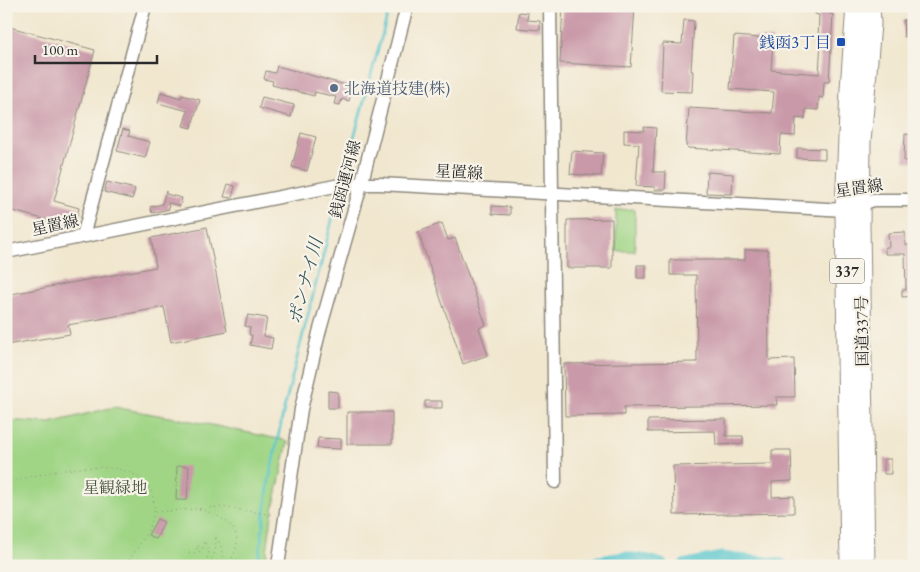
<svg xmlns="http://www.w3.org/2000/svg" width="920" height="572" viewBox="0 0 920 572" font-family="'EB Garamond','Noto Serif JP',serif">
	<style>
		.green { fill: #a0d586; stroke: #668058 }
		.lines { fill: none; stroke-linecap: round; stroke-linejoin: round }
		.stream { stroke: #58c6ce; stroke-width: 2.5 }
		.river { stroke: #58c6ce; stroke-width: 15 }
		.building { fill: #c999a9 }
		.minor-casing { stroke: #8e897d; stroke-width: 15 }
		.highway-casing { stroke: #8e897d; stroke-width: 21 }
		.path { stroke: #8e897d; stroke-width: 1; stroke-dasharray: 1 4; stroke-linecap: butt }
		.minor { stroke: #fff; stroke-width: 12 }
		.highway { stroke: #fff; stroke-width: 19 }
		.transit-dot { fill: #1a4fb4; stroke: #f7f3e8; stroke-width: 2 }
		.service-dot { fill: #5c6f8a; stroke: #f7f3e8; stroke-width: 2 }
		.labels { text-anchor: middle; dominant-baseline: central; stroke-width: 4.5; stroke-linejoin: round; paint-order: stroke }
		.shield { fill: #f7f3e8; stroke: #686764; stroke-width: 1 }
		.shield-label { font-size: 15px; font-weight: bold; fill: #2b2b2b }
		.transit-label { font-size: 16px; fill: #164399; stroke: #f7f3e8; text-anchor: end }
		.service-label { font-size: 16px; fill: #4e5e75; stroke: #f7f3e8; text-anchor: start }
		.street-label { font-size: 16px; fill: #2b2b2b; stroke: #f7f3e8 }
		.park-label { font-size: 16px; fill: #485642; stroke: #f7f3e8 }
		.water-label { font-size: 18px; font-style: italic; fill: #385a5c; stroke: #f7f3e8 }
	</style>
	<rect width="100%" height="100%" fill="#f7f3e8"/>
	<filter id="ink" filterUnits="userSpaceOnUse"><feTurbulence type="fractalNoise" baseFrequency=".02" numOctaves="2"/><feDisplacementMap in="SourceGraphic" scale="10" xChannelSelector="R" yChannelSelector="G"/><feConvolveMatrix kernelMatrix="1 2 1 2 8 2 1 2 1" color-interpolation-filters="sRGB"/></filter>
	<filter id="wash" filterUnits="userSpaceOnUse"><feTurbulence type="fractalNoise" baseFrequency=".0096" numOctaves="4" result="noise"/><feDisplacementMap in="SourceGraphic" scale="20" xChannelSelector="R" yChannelSelector="G"/><feGaussianBlur stdDeviation="1.12" result="paint"/><feColorMatrix in="noise" values="0 0 0 0 0 0 0 0 0 0 0 0 0 0 0 0 0 1.4 0 .05"/><feComposite in="paint" operator="in"/></filter>
	<g filter="url(#wash)">
		<rect width="100%" height="100%" fill="#f1e7cf"/>
		<path class="green" d="M635 209V251H616V210Z
			M114 407 197 422 288 441 272 515 265 566H6V420L50 423Z"/>
		<g class="lines">
			<path class="stream" d="M342 181 390 6
				M258 566 269 480 284 409 340 189"/>
			<path class="river" d="M580 566 625 559 647 562 661 566
				M686 566 721 559 781 566"/>
		</g>
		<g id="blocks">
			<path class="building" d="M563 6H635L631 67 560 63Z
				M816 6H831L830 14H833L829 82H824L823 98 819 97 818 110 806 109 805 119 796 118 795 136 781 135 780 154 688 148 686 146 689 108 772 113 774 92 730 89 734 36 773 39 771 70 819 74 821 41H818L819 15 815 14Z
				M519 12 528 13 527 20 540 21V30L517 28Z
				M914 18V36L904 37 903 20Z
				M684 20 694 21 691 71H693L692 92 661 91 663 43 682 44Z
				M6 26 95 50 54 201 79 208 74 227 64 224 62 231 48 228 50 221 6 209 12 182 6 180Z
				M277 66 353 87 349 101 342 99 340 105 334 104 336 97 315 92 314 96 272 85 273 81 264 79 266 71 275 73Z
				M161 92 181 98 182 95 200 100 191 128 183 126 188 111 158 103Z
				M262 97 294 105 291 117 259 108Z
				M644 127 656 128 653 172H666L665 190H655V187L636 186 639 144 624 143V130L644 131Z
				M123 129 130 131 128 136 150 142 145 158 117 151Z
				M301 133 316 137 307 171 292 167Z
				M905 134 914 135V162L904 161Z
				M797 148 825 149V159L797 158Z
				M572 151 603 153 601 176 570 174Z
				M707 172 733 174 732 194 706 193Z
				M107 182 135 189 132 199 104 192Z
				M228 184 235 186 232 198 224 197Z
				M166 191V194L182 198 180 206 168 203 169 209 152 213 150 207 162 204Z
				M492 206 510 207V215L492 214Z
				M612 219V268H567V220Z
				M442 223 448 240 455 238 486 325 479 328 488 355 463 364 418 232Z
				M207 227 227 331 171 342 164 307 68 325 70 334 6 345V295L156 267 151 238Z
				M905 232 906 245H914V296L902 297V290H906L905 254H885V247H889L888 233Z
				M745 250H768L769 360 794 359 795 397H776L777 405 624 407V415L565 416 564 364 697 362 696 275H670V260H745Z
				M637 265H646V278H637Z
				M248 315 267 318 264 336 273 338 271 349 250 345 252 335H249L250 327 245 326Z
				M328 391 338 392V408H328Z
				M425 401H442V408H425Z
				M347 412H392V444H347Z
				M726 419V436H743V444L716 445 715 431 648 432V420Z
				M318 438 341 439V449L317 448Z
				M772 450H791L792 481 772 482V497L794 496V513L674 515 673 466 772 464Z
				M884 459H891V474H884Z
				M177 466H189L187 500H176Z
				M157 519 164 522 156 539 148 535Z"/>
		</g>
	</g>
	<g filter="url(#ink)">
		<use href="#blocks" fill-opacity="0" stroke="#8e897d" stroke-width="1"/>
		<g class="lines">
			<g class="minor-casing">
				<path id="minor" d="M550 6 555 482
					M83 236 145 6
					M6 252 345 184H380L845 210 873 200H914
					M278 566 301 409 319 333 361 185 407 6"/>
			</g>
			<g class="highway-casing">
				<path id="highway" d="M850 566 845 210 850 89 856 6
					M865 566 860 224 861 142 871 24 870 6"/>
			</g>
			<path class="path" d="M6 483C43 473 147 445 154 503 157 522 136 553 123 566
				M199 509C230 518 250 534 227 566
				M155 512 222 507 274 515
				M189 552 194 553 196 551 198 545 200 554 202 552 204 541 209 551 206 564C216 557 217 547 215 536 222 544 224 555 220 566"/>
			<use href="#minor" class="minor"/>
			<use href="#highway" class="highway"/>
		</g>
	</g>
	<rect class="transit-dot" x="836" y="37" width="10" height="10" rx="2.5"/>
	<circle class="service-dot" cx="334" cy="88" r="5"/>
	<g class="labels">
		<rect class="shield" x="829.5" y="258.5" width="35" height="25" rx="4"/>
		<g class="shield-label">
			<text x="847" y="271">337</text>
		</g>
		<g class="transit-label">
			<text x="831" y="42">銭函3丁目</text>
		</g>
		<g class="service-label">
			<text x="344" y="88">北海道技建(株)</text>
		</g>
		<g class="street-label">
			<text transform="translate(459 172) rotate(3)">星置線</text>
			<text transform="translate(345 179) rotate(-75)">銭函運河線</text>
			<text transform="translate(859 188) rotate(-8)">星置線</text>
			<text transform="translate(55 225) rotate(-12)">星置線</text>
			<text transform="translate(862 331) rotate(-91)">国道337号</text>
		</g>
		<g class="park-label">
			<text x="115" y="487">星観緑地</text>
		</g>
		<g class="water-label">
			<text transform="translate(305 281) rotate(-75)">ポンナイ川</text>
		</g>
	</g>
	<rect width="920" height="572" fill="none" stroke="#f7f3e8" stroke-width="25"/>
	<path d="M35 55v8h122v-8" fill="none" stroke="#2b2b2b" stroke-width="2.5"/>
	<text x="42" y="55" font-size="15" fill="#2b2b2b" stroke="#f7f3e8" stroke-width="4" paint-order="stroke">100 m</text>
</svg>
